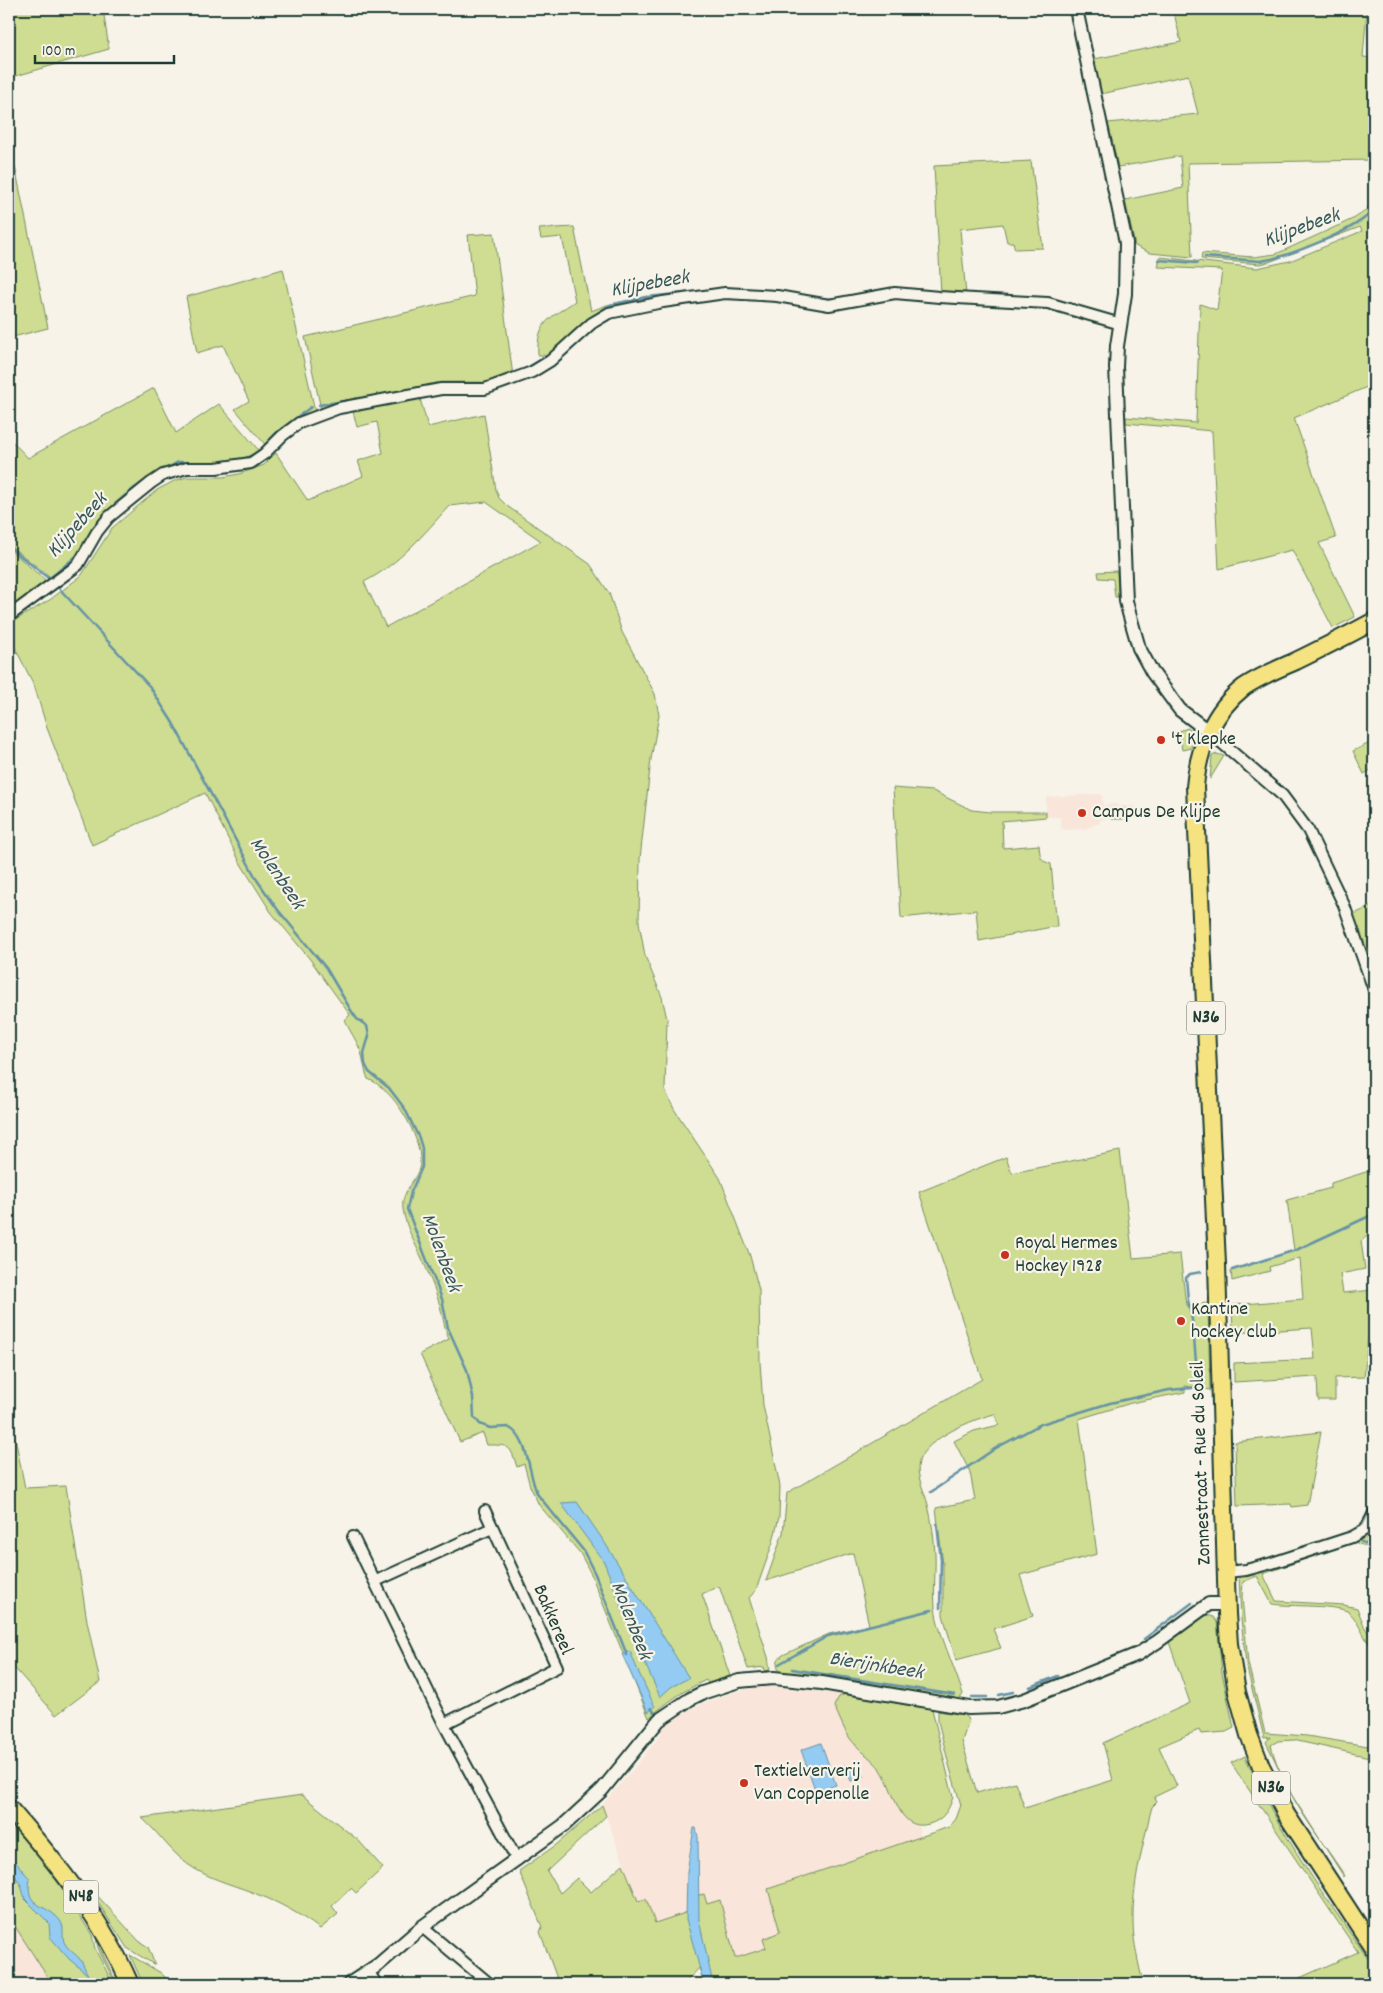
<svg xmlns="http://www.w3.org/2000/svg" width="1383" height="1993" viewBox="0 0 1383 1993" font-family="Dekko,sans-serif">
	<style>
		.built { fill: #f9e5da }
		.green { fill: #cedd91; stroke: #768d62; fill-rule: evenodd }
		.water { fill: #94cbf3; stroke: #6592a7 }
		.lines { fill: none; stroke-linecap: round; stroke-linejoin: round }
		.stream { stroke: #6592a7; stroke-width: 2.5 }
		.minor-casing { stroke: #1f3d34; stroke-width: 14 }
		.tertiary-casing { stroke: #1f3d34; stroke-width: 16 }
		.primary-casing { stroke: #1f3d34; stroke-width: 20 }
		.minor { stroke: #f7f3e8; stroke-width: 10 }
		.tertiary { stroke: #f7f3e8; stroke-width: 12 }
		.primary { stroke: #f5e382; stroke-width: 16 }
		.poi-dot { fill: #c8321e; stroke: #f7f3e8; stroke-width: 2 }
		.labels { text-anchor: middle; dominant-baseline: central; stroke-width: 4.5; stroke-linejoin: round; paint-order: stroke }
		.shield { fill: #f7f3e8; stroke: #60746a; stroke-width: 1 }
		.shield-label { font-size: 19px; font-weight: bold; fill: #1f3d34 }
		.poi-label { font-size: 20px; fill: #1f3d34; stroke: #f7f3e8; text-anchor: start }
		.street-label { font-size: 20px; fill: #1f3d34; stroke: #f7f3e8 }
		.water-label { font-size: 21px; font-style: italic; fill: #36595a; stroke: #f7f3e8 }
	</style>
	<rect width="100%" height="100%" fill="#f7f3e8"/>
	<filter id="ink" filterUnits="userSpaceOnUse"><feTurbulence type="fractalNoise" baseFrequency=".02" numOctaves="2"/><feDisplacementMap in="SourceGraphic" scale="10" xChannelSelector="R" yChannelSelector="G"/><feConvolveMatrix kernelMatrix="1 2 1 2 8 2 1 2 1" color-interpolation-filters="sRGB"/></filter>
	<g filter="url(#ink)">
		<path class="built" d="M1102 794 1103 805 1117 804 1118 806H1135L1134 814 1127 817V809L1118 810V817L1100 820V823L1085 829 1064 830V828L1061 829 1060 817H1046V797Z
			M756 1687H778L845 1694 839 1697 869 1756 882 1771 903 1816 911 1824 918 1826 921 1837 768 1889 780 1932 766 1948 735 1958 692 1911 655 1924 646 1899 638 1901 602 1805 640 1761 661 1734 660 1730 667 1724 689 1710 706 1702 735 1692Z
			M9 1917 45 1973 50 1984H9Z"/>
		<path class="green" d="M9 9H103L109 49 9 78Z
			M1173 9H1367L1363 57 1374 58V160L1188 163 1192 257 1150 253 1135 246 1125 200 1183 188 1180 156 1118 167 1108 123 1198 114 1188 75 1101 94 1094 59 1181 42Z
			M9 137 48 328 9 338Z
			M1031 161 1043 248 1015 249 1013 242H1007L1003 224 960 229 966 295 941 294 934 166Z
			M1374 200V384L1294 418 1336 538 1319 543 1355 617 1333 628 1292 550 1219 569 1212 431 1126 423V417L1196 423 1200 304 1217 310 1222 270 1158 267 1160 257 1257 268 1290 261 1362 231 1360 227 1269 262 1260 264 1201 259 1202 253 1253 257 1276 254 1355 218 1365 211Z
			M574 227 591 311 607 305 647 296 649 301 612 308 546 360 545 355H538C536 321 551 318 575 301L562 237 541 239 539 229Z
			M494 233 513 376 483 386H445L321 409 305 337 475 296 468 235Z
			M283 269 315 411 299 420 268 448 235 409 249 401 223 345 197 353 186 297Z
			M154 388 176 433 219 404 261 453 246 462 180 464 166 470 112 510 81 559 53 579 9 545V438L28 458Z
			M419 395 428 427 484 414 496 490 499 498 507 506 590 564 609 593 622 632 655 694 659 715 651 759 640 859 639 922 645 956 662 997 667 1019 665 1090 674 1109 720 1178 750 1256 759 1290 760 1362 763 1405 780 1486 779 1517 773 1542 756 1590 749 1598 768 1657 770 1670 765 1671 764 1667 748 1669 719 1586 702 1594 730 1676 708 1683 706 1680C684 1690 667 1702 649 1718L591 1574 580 1553 539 1505 530 1486 524 1464 517 1467C510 1445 510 1445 487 1445L483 1433 460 1442 420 1354 449 1339C444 1327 443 1317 440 1306 437 1294 431 1281 427 1270 419 1249 406 1231 403 1209 400 1191 419 1179 420 1163 422 1137 393 1088 368 1079 364 1070 364 1061 361 1052 357 1040 349 1031 345 1020L350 1015 309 958 271 912 241 864 205 793 92 845 47 728 34 685 9 636V624L51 599 81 576 112 528 157 490 174 481 187 477H223L239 474 264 465 276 453 308 501 363 476 358 461 383 453 377 422 357 427 353 411ZM486 502 541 541 386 627 364 582C398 565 424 534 449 506Z
			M9 549 50 584 9 613Z
			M1117 571 1118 597H1115L1113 579 1099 578 1098 572Z
			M1188 728C1194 734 1194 741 1191 748L1182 750 1179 731Z
			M1374 741V768L1364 774 1353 751Z
			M1217 754 1224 756 1210 779 1212 756Z
			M893 788 933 791 972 810 990 812H1046V817L1002 821 1003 848 1039 845C1040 856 1040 861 1051 864L1057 926 979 941 976 910 901 918Z
			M1118 809H1127V817L1123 819H1111L1110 817H1118Z
			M1374 905V977L1352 915Z
			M1120 1151 1133 1258 1180 1254 1186 1305 1208 1303 1210 1390 1185 1386V1392L1131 1403 1079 1419 1097 1554 1020 1575 1033 1616 993 1629 1001 1648 956 1660 943 1615V1565L936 1508 975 1500 970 1472 954 1441 974 1431 999 1425 995 1414C975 1418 925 1439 919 1461 915 1476 925 1491 928 1505 932 1521 934 1538 935 1554 936 1575 932 1598 937 1619 943 1643 954 1667 962 1691L963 1694 959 1700 810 1675 779 1671C776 1664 776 1660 783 1655L829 1634 869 1625 853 1553 766 1581 783 1533 787 1493 982 1379 919 1192 1006 1157 1012 1173Z
			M1369 1171 1374 1184V1231L1361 1241 1365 1269 1340 1274 1343 1293 1374 1290V1312L1371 1313 1364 1377 1335 1378V1400H1318L1317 1377 1234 1382V1363L1315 1359 1312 1328 1233 1333 1232 1305 1303 1299 1300 1258 1269 1267 1270 1271 1232 1281 1231 1271 1294 1250 1287 1200 1331 1188V1183Z
			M9 1407 25 1488 66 1486 87 1621 100 1682 56 1715 11 1664 9 1665Z
			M1321 1432 1307 1505 1292 1507 1291 1504 1237 1506 1235 1442Z
			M1360 1535 1374 1542V1550L1352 1541Z
			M1349 1542V1544L1263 1574 1276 1601 1344 1605 1357 1608 1365 1628 1374 1640V1649C1363 1639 1360 1623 1350 1613 1341 1604 1288 1607 1272 1604L1257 1576 1243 1582 1242 1597 1248 1663 1265 1733 1307 1736 1374 1747V1758L1293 1740 1278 1741 1271 1745C1283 1793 1318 1835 1345 1876L1344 1877 1291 1794 1266 1742 1270 1737 1264 1738 1246 1664 1241 1619 1239 1576Z
			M1208 1615 1213 1617 1217 1622 1222 1673 1234 1728 1226 1732 1201 1734 1199 1730 1159 1747 1177 1786 1154 1797 1157 1802 1152 1807 1150 1814C1142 1850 1132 1886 1133 1922 1133 1943 1139 1964 1143 1984H704L699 1968 684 1984H559L540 1932 542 1927 519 1871 556 1845 602 1805 606 1816 547 1871 560 1893 577 1878 591 1892 623 1864 638 1901 646 1899 655 1923 691 1911V1897L704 1894 707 1904 720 1900 735 1958 739 1957 766 1948 763 1939 780 1932 768 1889 949 1827 956 1819 961 1805 949 1765 938 1721V1711L964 1715 969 1720 962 1741 977 1793 1015 1782 1025 1808 1113 1780 1103 1743 1190 1703 1169 1642 1201 1618Z
			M845 1694 932 1709 953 1797C949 1810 943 1820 929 1824 897 1833 895 1789 881 1770 872 1758 857 1749 849 1737 843 1728 839 1716 834 1706L839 1697Z
			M1245 1756C1278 1833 1328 1900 1374 1968V1973L1353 1984H1286L1358 1952 1231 1763Z
			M302 1795 359 1841 383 1868 356 1893 351 1888 332 1906 338 1914 320 1929C301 1915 281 1903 259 1895 238 1886 215 1881 195 1869 174 1857 160 1834 142 1818Z
			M9 1821 48 1867 92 1935 95 1949 113 1984H50L45 1973 9 1917Z
			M94 1892 139 1941 148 1947 155 1965 127 1948 92 1893Z
			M95 1932 99 1946 117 1984H115L98 1948Z
			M130 1955 161 1973 172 1984H143Z"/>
		<path class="water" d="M577 1502 605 1543 689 1678 671 1687 660 1697 638 1648 604 1562 561 1503Z
			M630 1651 638 1671 655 1707 648 1712 622 1654Z
			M821 1743 836 1785 816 1792 801 1750Z
			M844 1765 860 1767 864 1776 851 1781Z
			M694 1828H696L698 1837 699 1920 713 1984H704L686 1919 687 1872Z
			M9 1854 30 1879C24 1910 49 1903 61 1922 65 1928 61 1937 65 1944 69 1950 74 1953 79 1958 83 1962 85 1970 88 1975L69 1959 50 1937 49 1923 25 1899 21 1885 9 1867Z"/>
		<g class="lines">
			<path class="stream" d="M1205 257 1260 261C1285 258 1360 229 1374 209
				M1159 260 1197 263
				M729 289 778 291
				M944 292 986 295
				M855 295C883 287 908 288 936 292
				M816 298 833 299
				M590 319 610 305 647 297 714 290
				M523 370 551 354
				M386 394 442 383H487
				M319 405 381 395
				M244 459 259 452 277 432 311 407
				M164 470 178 462 209 463
				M90 535C99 514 133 488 152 476
				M9 547 52 581
				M50 578 80 553
				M56 585 150 687 173 723 257 880 278 910 326 968 352 1012 357 1019 367 1026 369 1036 364 1053 365 1064 369 1072 389 1088 405 1109 419 1138 422 1148V1167L411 1192 407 1209 442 1299 448 1328 467 1370 473 1397 474 1417 480 1424 490 1428 508 1427C530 1438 528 1476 538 1495L583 1550 595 1574 627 1655
				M1232 1270 1296 1250 1374 1214
				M1197 1375 1193 1325 1188 1300 1186 1278 1190 1274 1201 1272
				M931 1492 996 1448 1041 1424 1110 1403 1169 1390 1192 1388 1197 1385
				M937 1524 941 1560 940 1608
				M1247 1576 1358 1540 1374 1548
				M1144 1639 1192 1603
				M779 1664 828 1636 932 1610
				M792 1669 955 1695
				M1030 1687 1058 1676
				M999 1695 1013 1692
				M972 1697H987
				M651 1708 658 1717"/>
			<g class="minor-casing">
				<path id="minor" d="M9 616 78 565 97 532 109 517 151 483 163 475 187 468H216L251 463 264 454 282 436 299 423 339 408 441 389H485L532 372 550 361 592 323 609 313 663 302 725 293 777 296 829 305 895 293 939 297 1048 303 1121 324
					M1208 731 1282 795 1308 830 1344 905 1374 990
					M353 1537 444 1724 517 1860
					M1226 1572 1246 1570 1272 1563 1352 1537 1366 1529 1374 1513
					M376 1581 492 1528
					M444 1724 557 1667 485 1511
					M422 1927 490 1984
					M369 1972 376 1984"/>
			</g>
			<g class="tertiary-casing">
				<path id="tertiary" d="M1076 9 1126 243 1125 294 1117 346 1116 367 1126 601 1129 613 1139 648 1152 672 1180 710 1208 731
					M349 1984 378 1965 422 1927 563 1826 602 1790 659 1720 690 1699 702 1693 739 1681 774 1678 822 1683 969 1708 998 1707 1024 1700 1138 1654 1157 1642 1209 1604H1227"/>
			</g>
			<g class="primary-casing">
				<path id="primary" d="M1374 621C1349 635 1322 648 1296 661 1278 669 1260 676 1244 687 1213 711 1198 749 1195 787L1217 1264 1227 1614 1229 1644 1237 1692 1249 1735 1261 1766 1286 1814 1374 1949
					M9 1808C56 1862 102 1918 130 1984"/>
			</g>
			<use href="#minor" class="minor"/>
			<use href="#tertiary" class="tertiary"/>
			<use href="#primary" class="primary"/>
		</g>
	</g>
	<g class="poi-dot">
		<circle cx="1161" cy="740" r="5"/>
		<circle cx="1082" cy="813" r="5"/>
		<circle cx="1005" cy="1255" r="5"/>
		<circle cx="1181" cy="1321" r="5"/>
		<circle cx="744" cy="1783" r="5"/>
	</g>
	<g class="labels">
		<g class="shield">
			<rect x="1187" y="1001.5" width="38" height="33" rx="4"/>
			<rect x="1252" y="1771.5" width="38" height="33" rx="4"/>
			<rect x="63.5" y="1880.5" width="35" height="33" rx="4"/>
		</g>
		<g class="shield-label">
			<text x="1206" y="1018">N36</text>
			<text x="1271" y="1788">N36</text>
			<text x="81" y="1897">N48</text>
		</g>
		<g class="poi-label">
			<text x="1171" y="740">'t Klepke</text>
			<text x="1092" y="813">Campus De Klijpe</text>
			<text x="1015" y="1244">Royal Hermes<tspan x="1015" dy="23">Hockey 1928</tspan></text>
			<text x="1191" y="1310">Kantine<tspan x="1191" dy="23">hockey club</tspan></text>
			<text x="754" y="1772">Textielververij<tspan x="754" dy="23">Van Coppenolle</tspan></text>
		</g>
		<g class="street-label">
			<text transform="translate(1202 1463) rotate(-92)">Zonnestraat - Rue du Soleil</text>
			<text transform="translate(552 1620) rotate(67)">Bakkereel</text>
		</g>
		<g class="water-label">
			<text transform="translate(1302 229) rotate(-20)">Klijpebeek</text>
			<text transform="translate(650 285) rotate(-10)">Klijpebeek</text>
			<text transform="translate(78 526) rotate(-48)">Klijpebeek</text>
			<text transform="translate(276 874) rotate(56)">Molenbeek</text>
			<text transform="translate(440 1253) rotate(70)">Molenbeek</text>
			<text transform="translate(630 1621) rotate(69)">Molenbeek</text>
			<text transform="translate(876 1667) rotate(9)">Bierijnkbeek</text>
		</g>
	</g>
	<rect width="1383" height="1993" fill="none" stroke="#f7f3e8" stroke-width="30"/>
	<rect x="15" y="15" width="1353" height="1963" fill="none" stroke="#1f3d34" stroke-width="2" filter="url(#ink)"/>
	<path d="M35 55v8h139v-8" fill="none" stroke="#1f3d34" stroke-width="2.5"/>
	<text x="42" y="55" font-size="15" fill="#1f3d34" stroke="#f7f3e8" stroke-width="4" paint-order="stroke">100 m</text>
</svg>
